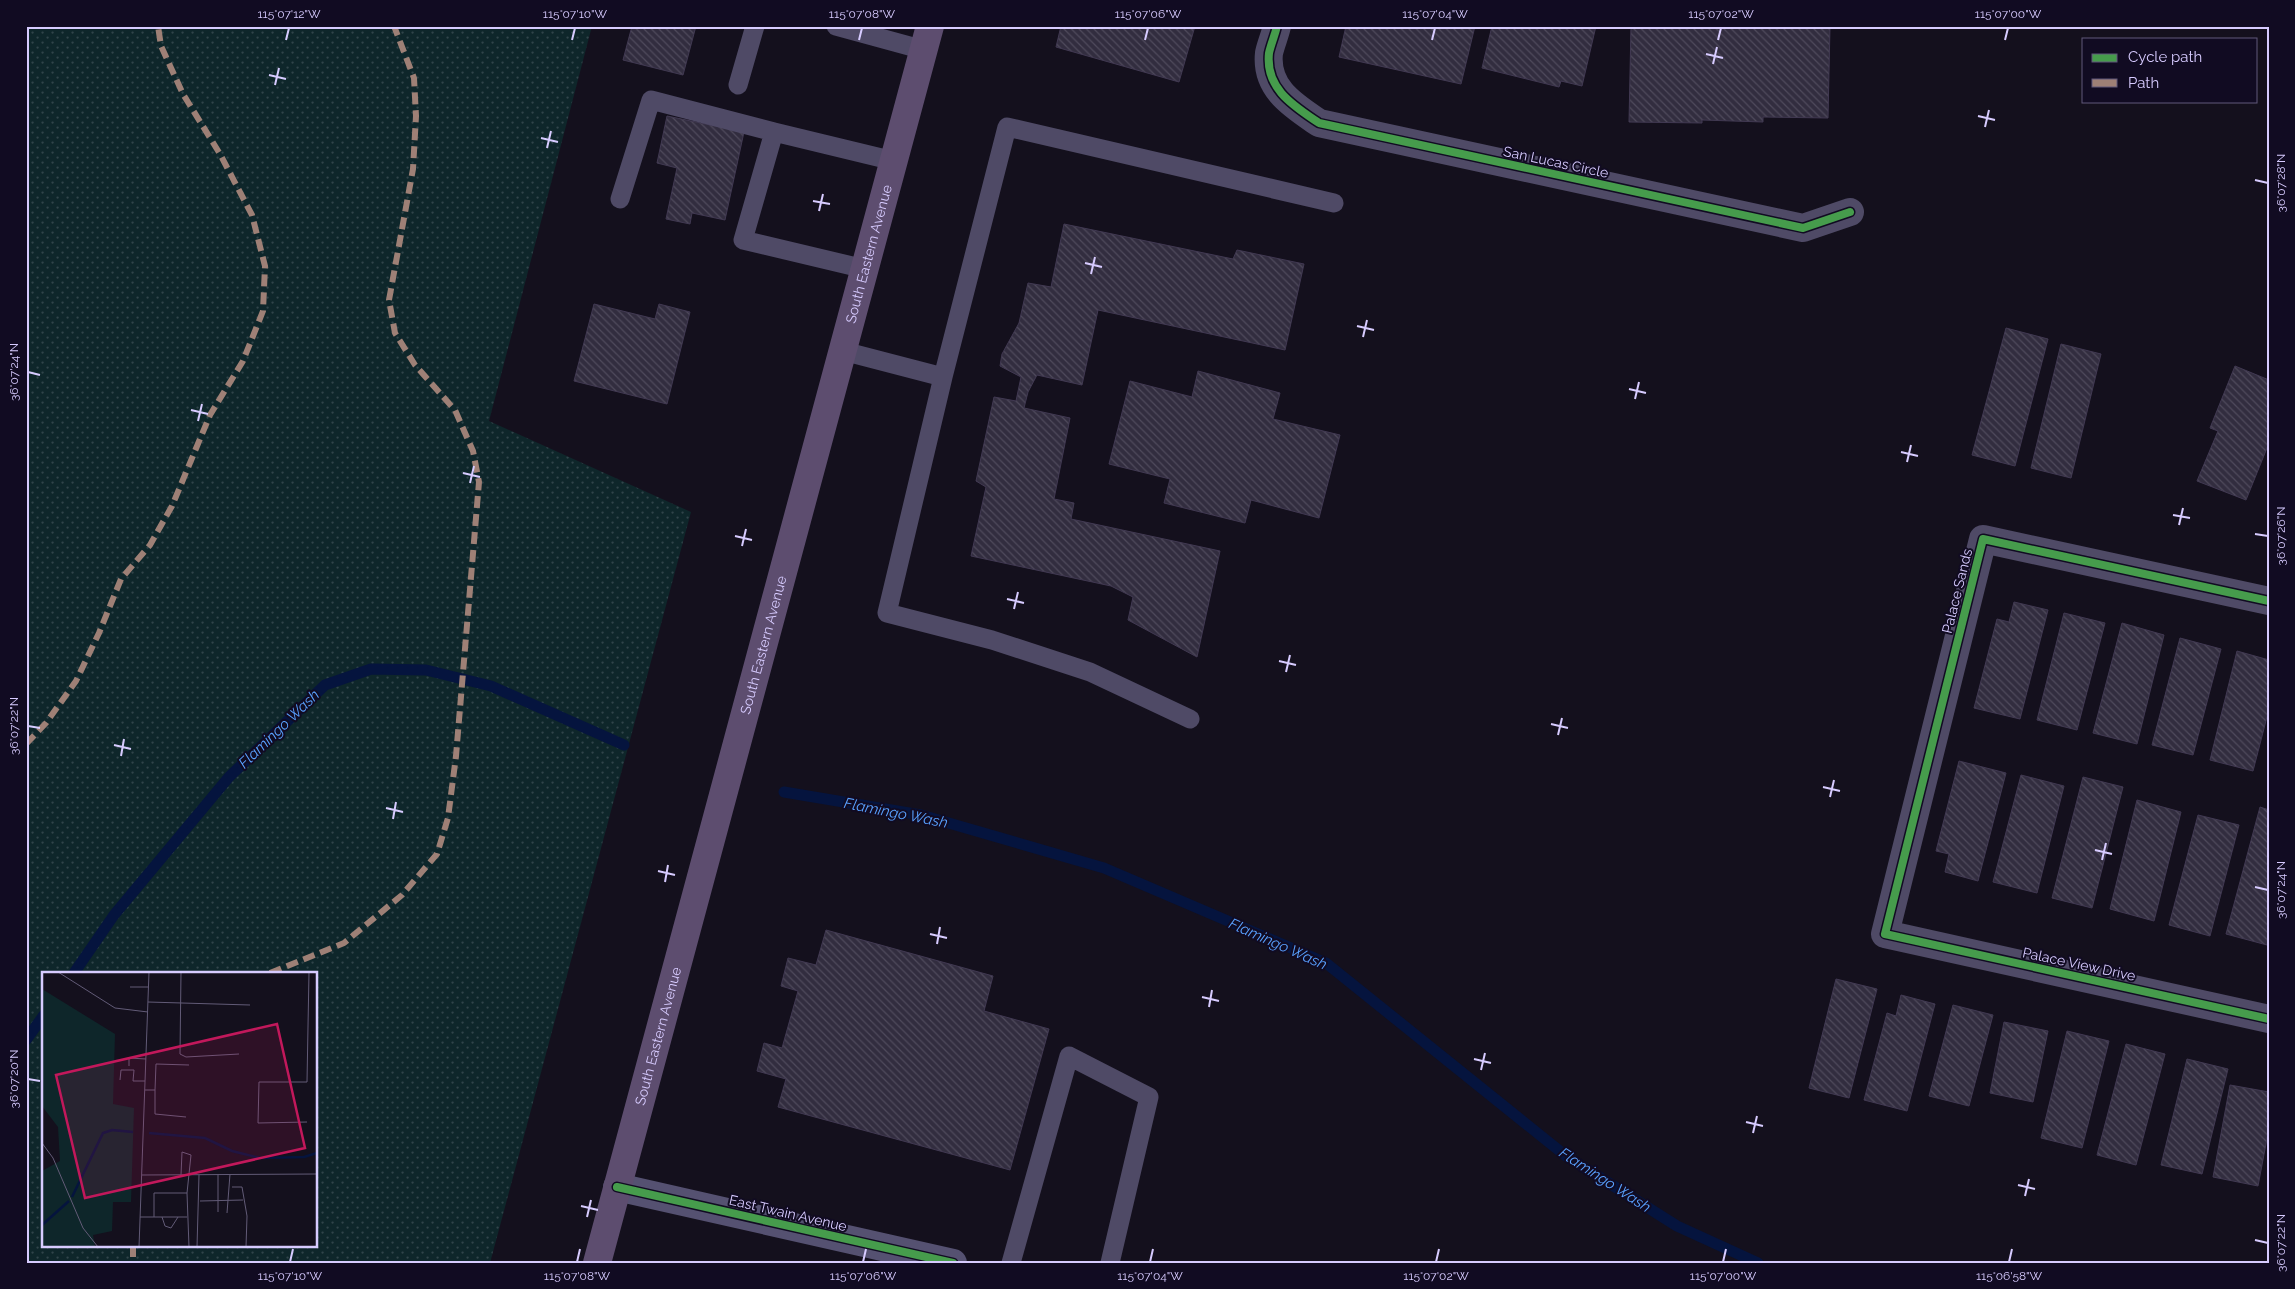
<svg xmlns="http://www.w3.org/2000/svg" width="2295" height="1289" viewBox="0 0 2295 1289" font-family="Raleway,sans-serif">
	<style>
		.grass { fill: url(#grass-dots); fill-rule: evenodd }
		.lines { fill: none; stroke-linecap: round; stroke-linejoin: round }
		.stream { stroke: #05143e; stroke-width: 11 }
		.building { fill: url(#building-back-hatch); stroke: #413952 }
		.lane { stroke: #4f4a66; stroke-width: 19 }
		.street { stroke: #4f4a66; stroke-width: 28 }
		.secondary { stroke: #555171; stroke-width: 28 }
		.primary { stroke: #5d4d6f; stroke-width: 28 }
		.quiet { stroke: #9e8076; stroke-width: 6; stroke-dasharray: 12 6; stroke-linecap: butt }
		.cycleway-casing { stroke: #110b22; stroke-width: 11 }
		.cycleway { stroke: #469c4c; stroke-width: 8 }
		.ticks { fill: none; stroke: #d7cbff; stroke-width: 2 }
		.labels { text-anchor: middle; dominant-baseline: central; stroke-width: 4; stroke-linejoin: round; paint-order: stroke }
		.street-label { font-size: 14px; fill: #d7cbff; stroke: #110b22 }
		.water-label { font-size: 15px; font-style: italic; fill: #59a1ff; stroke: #110b22 }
		.inset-river { fill: none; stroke: #05143e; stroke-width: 2.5 }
		.inset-road { fill: none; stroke: #625b77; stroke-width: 1 }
		.view { fill: #c2185b; fill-opacity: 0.15; stroke: #c2185b; stroke-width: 2.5 }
		.inset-edge { fill: none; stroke: #d7cbff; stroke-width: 2.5 }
		.neatline { fill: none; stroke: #d7cbff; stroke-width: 2 }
		.ticks-label { font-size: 12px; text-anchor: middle; fill: #d7cbff }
	</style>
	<defs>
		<pattern id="grass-dots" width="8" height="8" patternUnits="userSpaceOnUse" patternTransform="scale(1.25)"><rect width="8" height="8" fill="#0e262a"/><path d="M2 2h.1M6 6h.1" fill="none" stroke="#30444a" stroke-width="1.8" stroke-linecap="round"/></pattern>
		<pattern id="building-back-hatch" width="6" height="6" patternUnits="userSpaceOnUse" patternTransform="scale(1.25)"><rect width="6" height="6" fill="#322d3f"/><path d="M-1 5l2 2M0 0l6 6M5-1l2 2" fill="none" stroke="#4f4a5c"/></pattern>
	</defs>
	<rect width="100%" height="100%" fill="#14101d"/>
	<path class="grass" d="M26 26H592L489 421 691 512 490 1263H26ZM44 973H316V1245H44Z"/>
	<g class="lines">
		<path class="stream" d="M784 792 921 815 1104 868 1326 963 1566 1156 1677 1226 1758 1263
			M74 973 114 915 229 777 325 685 371 669 426 670 491 686 624 745
			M26 1040 44 1015"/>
	</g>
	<path class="building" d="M632 26H696L683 75 623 60Z
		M1061 26H1195L1179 82 1056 47Z
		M1346 26H1475L1461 84 1339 57Z
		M1492 26H1596L1582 86 1561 81 1559 87 1482 68Z
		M1631 26H1830L1828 118 1763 117V122L1702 120V123L1629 122Z
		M667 116 744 132 725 220 692 213 690 224 666 219 677 168 657 163Z
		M1064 224 1233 259 1237 250 1304 264 1285 350 1098 310 1082 385 1037 375 1028 392 1024 408 1070 418 1054 499 1074 503 1071 519 1220 551 1197 657 1128 620 1133 597 1111 586 971 556 986 487 976 481 994 397 1016 401 1021 377 1000 366 1002 354 1019 323 1028 283 1051 287Z
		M594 304 655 319 659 304 690 312 667 404 574 381Z
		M2006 328 2048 339 2015 466 1972 455Z
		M2061 344 2101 354 2071 478 2031 468Z
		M2235 366 2269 380V443L2246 500 2197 481 2218 431 2210 428Z
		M1198 371 1280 393 1273 419 1340 435 1319 518 1251 500 1245 523 1164 503 1170 479 1109 464 1130 381 1192 397Z
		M2014 602 2048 610 2020 719 1974 708 1997 619 2009 622Z
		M2064 613 2105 623 2077 730 2037 720Z
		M2122 623 2164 635 2137 744 2093 733Z
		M2180 638 2221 649 2193 755 2152 745Z
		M2237 651 2269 660V709L2253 771 2210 760Z
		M1959 761 2006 773 1978 881 1945 872 1949 854 1936 851Z
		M2021 775 2064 786 2037 893 1993 882Z
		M2083 777 2123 787 2092 908 2052 898Z
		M2137 800 2181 812 2154 921 2110 909Z
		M2260 807 2269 810V937L2267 945 2226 934Z
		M2198 815 2239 825 2210 936 2169 925Z
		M826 930 993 976 984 1011 1049 1029 1010 1170 778 1107 786 1079 757 1071 764 1043 782 1048 798 991 781 986 788 958 816 965Z
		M1836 979 1877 989 1849 1098 1809 1088Z
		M1901 995 1935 1004 1907 1111 1864 1100 1887 1013 1896 1016Z
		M1953 1005 1993 1015 1969 1106 1929 1096Z
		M2004 1022 2048 1031 2033 1102 1990 1093Z
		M2067 1031 2109 1041 2082 1148 2041 1138Z
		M2126 1044 2165 1054 2136 1165 2097 1155Z
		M2187 1059 2228 1069 2202 1174 2161 1165Z
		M2230 1085 2269 1092V1128L2258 1186 2213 1177Z"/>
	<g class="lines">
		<path class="lane" d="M836 26 924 50
			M738 85 755 26
			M774 132 894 161
			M620 199 651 100 774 132 743 240 865 269
			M843 351 943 377 1007 127 1334 203
			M943 377 887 613 992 640 1090 672 1190 719
			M1011 1263 1069 1056 1149 1097 1110 1263"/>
		<path class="street" d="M1277 26C1275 35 1271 44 1269 53 1265 89 1294 106 1319 123L1803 228 1850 212
			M2269 601 1983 539 1885 934 2269 1019"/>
		<path class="secondary" d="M617 1187 953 1263"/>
		<path class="primary" id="s1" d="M597 1263 930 26"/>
		<path class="quiet" d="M26 744 46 723 76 681 99 633 121 579 150 545 172 506 210 415 243 361 263 311 265 266 252 215 220 154 183 94 161 46 158 26
			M270 973 344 943 402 895 437 854 448 818 456 756 479 482 473 451 455 410 415 365 395 333 389 300 413 169 416 116 414 78 394 26
			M133 1245V1263"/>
		<g class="cycleway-casing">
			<path id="cycleway" d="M1277 26C1275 35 1271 44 1269 53 1265 89 1294 106 1319 123L1803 228 1850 212
				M2269 601 1983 539 1885 934 2269 1019
				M617 1187 953 1263"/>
		</g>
		<use href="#cycleway" class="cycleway"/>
	</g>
	<path class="ticks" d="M286 40 289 28M572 40 575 28M859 40 862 28M1145 40 1148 28M1432 40 1435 28M1718 40 1721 28M2005 40 2008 28M1706 54 1723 58M1713 64 1717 47M269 75 286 79M275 85 279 68M1978 116 1995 120M1985 127 1989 110M541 138 558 142M547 148 551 131M2255 180 2268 183M813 201 830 204M819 211 823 194M1085 263 1102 267M1091 274 1095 257M1357 326 1374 330M1363 337 1367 320M28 372 40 375M1629 389 1646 393M1635 399 1639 382M191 410 208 414M198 421 202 404M1901 452 1918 456M1907 462 1911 445M463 473 480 477M470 483 474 466M2173 515 2190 518M2179 525 2183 508M2255 534 2268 536M735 536 752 540M742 546 746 529M1007 599 1024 603M1014 609 1018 592M1279 661 1296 665M1286 672 1290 655M1551 724 1568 728M28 726 40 728M1558 735 1562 718M114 745 131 749M121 756 124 739M1823 787 1840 791M1830 797 1834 780M386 808 403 812M393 819 396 802M2095 850 2112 854M2102 860 2106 843M658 871 675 875M665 882 668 865M2255 887 2268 890M930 934 947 938M937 944 940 927M1202 997 1219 1001M1209 1007 1212 990M1474 1059 1491 1063M1481 1070 1485 1053M28 1079 40 1081M1746 1122 1763 1126M1753 1133 1757 1116M2018 1185 2035 1189M2025 1196 2029 1179M581 1206 598 1210M587 1217 591 1200M2255 1240 2268 1243M290 1262 293 1249M577 1262 580 1249M863 1262 866 1249M1150 1262 1153 1249M1436 1262 1439 1249M1723 1262 1726 1249M2009 1262 2012 1249"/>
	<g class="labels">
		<g class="street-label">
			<text transform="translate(1556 162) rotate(12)">San Lucas Circle</text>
			<text stroke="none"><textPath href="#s1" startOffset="1045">South Eastern Avenue</textPath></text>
			<text transform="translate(1957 591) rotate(-76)">Palace Sands</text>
			<text stroke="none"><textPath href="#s1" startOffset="640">South Eastern Avenue</textPath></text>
			<text transform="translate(2079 964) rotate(12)">Palace View Drive</text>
			<text stroke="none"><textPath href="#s1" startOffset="235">South Eastern Avenue</textPath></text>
			<text transform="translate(788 1213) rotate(13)">East Twain Avenue</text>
		</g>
		<g class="water-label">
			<text transform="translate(279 729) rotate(-44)">Flamingo Wash</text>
			<text transform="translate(896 813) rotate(11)">Flamingo Wash</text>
			<text transform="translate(1278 944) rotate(24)">Flamingo Wash</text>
			<text transform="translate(1605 1180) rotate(33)">Flamingo Wash</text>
		</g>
	</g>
	<g transform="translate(42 972)">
		<rect width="275" height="275" fill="#14101d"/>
		<path d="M0 17 73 62 71 132 92 136 89 230H71L70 259 51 263 53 275H0V199L18 189 16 155 0 134Z" fill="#0e262a"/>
		<path class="inset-river" d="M107 161 163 166 190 179 218 186 262 185 275 181M30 225 61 161 70 158 91 160M0 253 27 229"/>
		<path class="inset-road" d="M16 0 73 36 106 40M139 0 138 82 144 85 197 82M88 15H107M106 30 208 33M87 94V86L104 87M78 108 79 98H92L91 109H103M103 118H113L114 92 147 93M113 118V142L144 145M265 150 216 151 217 110H265L267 0M0 171 11 186 41 256 56 275M176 202V240M100 203 275 202M139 203 140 180 149 183 145 221 147 275M190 215H200L205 244 204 275M158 229 201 228M185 241 188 202M98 245H145M112 245V221H145M120 245 123 254 129 256 136 245M97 275 107 0M155 275 157 203"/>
		<path class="view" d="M235 52 263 176 43 226 14 103Z"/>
		<rect width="275" height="275" class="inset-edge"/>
	</g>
	<rect width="2295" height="1289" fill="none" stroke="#110b22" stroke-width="55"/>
	<rect x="2082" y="38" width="175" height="65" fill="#110b22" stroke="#60587a"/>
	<rect x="2092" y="54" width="25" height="8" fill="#469c4c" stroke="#60587a"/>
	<text x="2128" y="62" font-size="15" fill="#d7cbff">Cycle path</text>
	<rect x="2092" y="79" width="25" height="8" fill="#9e8076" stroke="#60587a"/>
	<text x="2128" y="88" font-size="15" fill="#d7cbff">Path</text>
	<rect x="28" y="28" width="2240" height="1234" class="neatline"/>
	<g class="ticks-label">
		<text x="289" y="18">115°07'12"W</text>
		<text x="575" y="18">115°07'10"W</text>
		<text x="862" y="18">115°07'08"W</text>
		<text x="1148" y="18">115°07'06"W</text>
		<text x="1435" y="18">115°07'04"W</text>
		<text x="1721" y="18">115°07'02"W</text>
		<text x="2008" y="18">115°07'00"W</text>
		<text transform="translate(2281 183) rotate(-90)" y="4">36°07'28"N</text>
		<text transform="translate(14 372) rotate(-90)" y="4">36°07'24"N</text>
		<text transform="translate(2281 536) rotate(-90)" y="4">36°07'26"N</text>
		<text transform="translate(14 726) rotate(-90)" y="4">36°07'22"N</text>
		<text transform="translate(2281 890) rotate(-90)" y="4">36°07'24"N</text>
		<text transform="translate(14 1079) rotate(-90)" y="4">36°07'20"N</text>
		<text transform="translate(2281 1243) rotate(-90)" y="4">36°07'22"N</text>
		<text x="290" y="1280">115°07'10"W</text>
		<text x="577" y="1280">115°07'08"W</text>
		<text x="863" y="1280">115°07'06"W</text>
		<text x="1150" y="1280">115°07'04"W</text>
		<text x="1436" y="1280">115°07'02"W</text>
		<text x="1723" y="1280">115°07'00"W</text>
		<text x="2009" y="1280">115°06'58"W</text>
	</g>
</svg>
